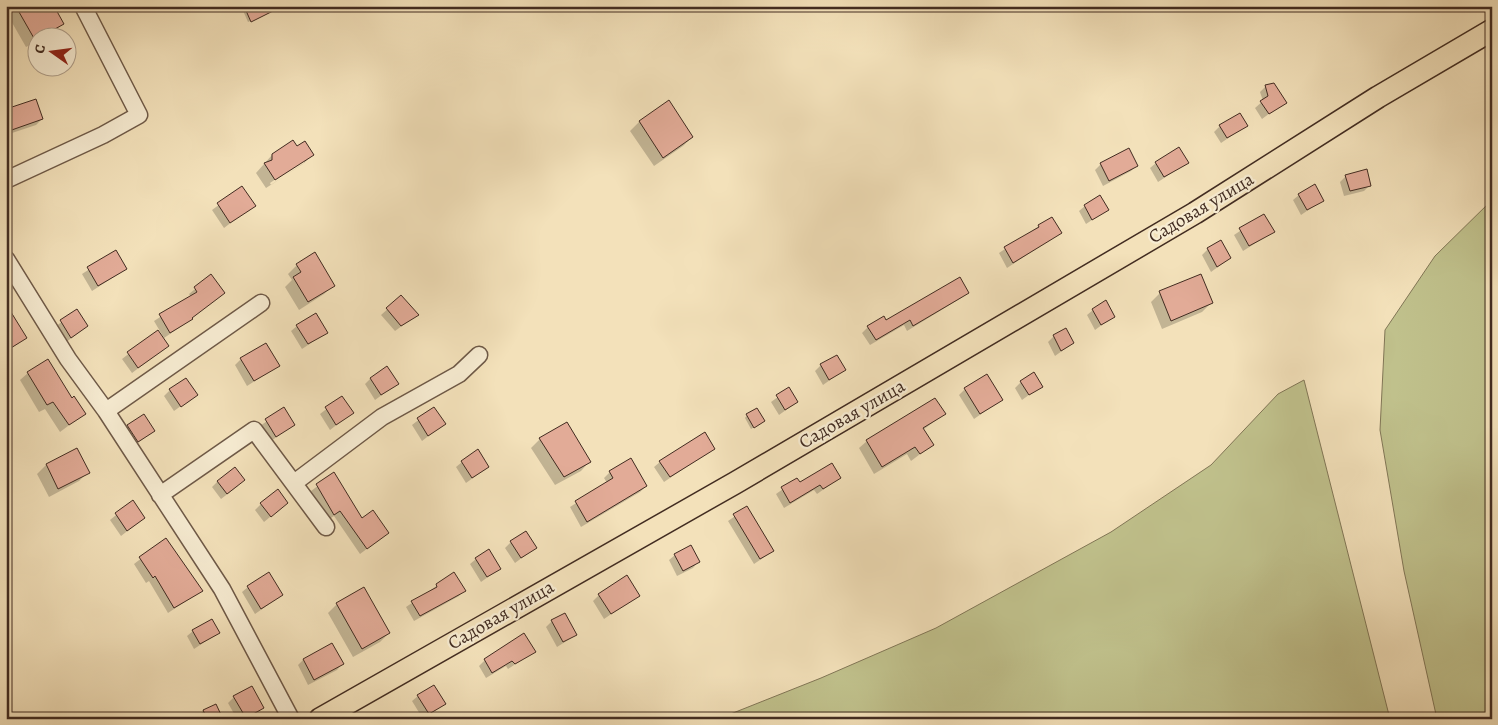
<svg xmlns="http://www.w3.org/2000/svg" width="1498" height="725" viewBox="0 0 1498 725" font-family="Alegreya,serif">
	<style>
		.green { fill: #c0c18c; stroke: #817656 }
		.shadow { fill: #0003; fill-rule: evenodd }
		.building { fill: #e2ab97; stroke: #422c21 }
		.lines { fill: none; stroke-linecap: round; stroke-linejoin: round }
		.minor-casing { stroke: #6e5947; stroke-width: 19 }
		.major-casing { stroke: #422c21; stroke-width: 24 }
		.minor { stroke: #f7ecd2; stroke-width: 16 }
		.major { stroke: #f3e1ba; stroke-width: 21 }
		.labels { text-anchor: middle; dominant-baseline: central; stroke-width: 4.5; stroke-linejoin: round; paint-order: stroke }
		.street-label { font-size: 19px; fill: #422c21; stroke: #f7ecd2 }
	</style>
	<rect width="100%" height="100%" fill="#f3e1ba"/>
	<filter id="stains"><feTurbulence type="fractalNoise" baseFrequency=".004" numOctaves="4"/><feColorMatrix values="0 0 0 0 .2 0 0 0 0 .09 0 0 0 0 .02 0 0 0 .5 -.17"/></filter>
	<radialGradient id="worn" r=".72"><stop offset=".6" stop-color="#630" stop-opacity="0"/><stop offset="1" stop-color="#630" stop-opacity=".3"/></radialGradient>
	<path class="green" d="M1492 200V719H1437L1404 571 1380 430 1385 330 1435 256Z
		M1304 380 1390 719H718L821 678 936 628 1111 532 1211 465 1278 394Z"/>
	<path class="shadow" d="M6 6H30L62 24 54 32 44 38H38V41L26 47 6 12Z
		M241 6H262L265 14 248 22Z
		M1266 86 1285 102 1262 119 1255 108 1263 101 1260 92Z
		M669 102 692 137 683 146 654 166 630 131 639 122Z
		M6 111 42 119 36 125 6 135Z
		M1220 126H1246L1221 143 1214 132Z
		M297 148 312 155 303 164 266 188 256 173 272 155ZM304 160V163L271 185 270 183Z
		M1128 149 1137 165 1131 171 1103 186 1095 170 1101 164Z
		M1156 163H1187L1158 182 1150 168Z
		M1346 176 1369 186 1364 191 1344 196 1340 182Z
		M242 188 254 205 224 228 212 210Z
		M1299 195 1323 200 1301 215 1293 200Z
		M1085 206 1107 210 1086 224 1079 211Z
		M1264 215 1273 232 1243 251 1234 235Z
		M1039 226 1060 233 1007 268 999 253Z
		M1208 249 1230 258 1211 272 1202 255Z
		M116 252 126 269 92 291 82 274Z
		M297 265 333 286 324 294 299 310 285 287 292 280 288 274Z
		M211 276 192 319 164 338 154 321 191 297 189 294Z
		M967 293 961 298 907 331 904 325 870 345 862 333 868 327Z
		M1160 293 1211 303 1202 312 1162 329 1151 302Z
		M401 297 417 315 395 331 381 315Z
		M77 310 87 326 65 343 55 327Z
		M1093 310 1114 316 1095 330 1087 315Z
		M6 320 26 338 6 352Z
		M297 326 326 333 302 349 291 331Z
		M157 332 161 351 132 373 122 359Z
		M1054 336 1073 343 1055 356 1048 342Z
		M241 359 278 366 247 386 235 365Z
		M821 365 844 370 823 385 815 371Z
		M28 373 71 400 84 414 60 432 45 409 39 412 20 380Z
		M370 379 397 384 375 400 365 384Z
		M1021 382 1041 386 1022 400 1015 388Z
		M789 389 797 402 779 415 771 402Z
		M965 389 1001 400 974 419 959 395Z
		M170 390 196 395 174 411 164 396Z
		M342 397 352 413 330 430 320 414Z
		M434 408 444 424 422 441 412 425Z
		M284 409 293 424 270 442 260 426Z
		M944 414 923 430 932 445 911 461 907 454 874 474 859 448 867 441Z
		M747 415 761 423 751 429 745 418Z
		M128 426 154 431 132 447 122 431Z
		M540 439 589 462 581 471 555 485 531 448Z
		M713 449 664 482 654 467 660 462Z
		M76 450 88 472 79 481 49 497 37 474 46 465Z
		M462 462 488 467 466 483 456 467Z
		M610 472 646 486 640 492 581 527 570 507 607 483 604 478Z
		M334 474 362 520 388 533 360 554 334 516 328 520 311 491Z
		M840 478 817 494 814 490 784 508 776 494 797 479 799 483Z
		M218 481 238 486 221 499 212 487Z
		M132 502 144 518 121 536 110 520Z
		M261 504 281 508 264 522 255 510Z
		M747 508 773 551 754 564 728 521Z
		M165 540 201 591 168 613 149 581 146 583 134 564Z
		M511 542 535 548 515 563 505 548Z
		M675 555 698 562 693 568 677 576 669 560Z
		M476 559 499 569 481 582 470 564Z
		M454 574 464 590 459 596 414 621 406 607Z
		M248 587 282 595 255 614 242 592Z
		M599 595 638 596 604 619 593 601Z
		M337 604 389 633 380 642 353 657 328 613Z
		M552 621 576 635 557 647 546 627Z
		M193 631 218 633 194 649 187 636Z
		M534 652 508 669 506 666 486 678 479 666 485 660Z
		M303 660 342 664 337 670 308 685 298 665Z
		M418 696 444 704 423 719 412 701Z
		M234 697 263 708 248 719H237L228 703Z
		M203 711 221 719H199L198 717Z
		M387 715 389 719H380Z"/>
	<path class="building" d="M28 6H54L64 24 35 40 19 12Z
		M244 6H283L251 22Z
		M1274 83 1287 103 1269 114 1260 101 1268 96 1265 85Z
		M36 99 43 119 6 132V109Z
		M669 100 693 137 663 158 639 121Z
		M1240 113 1248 126 1227 138 1219 125Z
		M293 140 297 146 305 141 314 155 275 180 264 163 272 160V154Z
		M1179 147 1189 163 1164 177 1155 162Z
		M1129 148 1138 166 1109 181 1100 163Z
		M1367 169 1371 186 1350 191 1345 175Z
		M1315 184 1324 201 1307 210 1298 194Z
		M242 186 256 206 230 223 217 203Z
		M1100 195 1109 210 1092 220 1084 205Z
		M1264 214 1275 232 1249 246 1239 228Z
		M1052 217 1062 233 1013 263 1004 247 1039 227 1038 225Z
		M1221 240 1231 258 1217 267 1207 248Z
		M116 250 127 269 98 286 87 267Z
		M315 252 335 286 308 302 293 277 301 272 296 264Z
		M211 274 225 293 192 318 193 319 170 333 159 314 197 292 194 287Z
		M1201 274 1213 303 1171 321 1159 291Z
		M960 277 969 293 913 326 910 320 876 340 867 326 884 316 886 320Z
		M401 295 419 315 401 326 386 308Z
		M1106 300 1115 317 1101 325 1092 309Z
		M6 304 27 338 6 351Z
		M77 309 88 326 71 338 60 320Z
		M316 313 328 333 308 344 296 325Z
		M1066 328 1074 343 1061 351 1053 335Z
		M158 330 169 346 138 368 127 352Z
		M266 343 280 366 254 381 240 358Z
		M837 355 846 370 829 380 820 364Z
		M48 359 72 398 74 396 86 414 69 425 53 402 47 405 27 372Z
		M387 366 399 384 381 395 370 378Z
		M1034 372 1043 387 1029 395 1020 381Z
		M987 374 1003 400 980 414 964 388Z
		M186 378 198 395 181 407 169 389Z
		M789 387 798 402 785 410 776 395Z
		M342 396 354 413 336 425 325 407Z
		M935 398 946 414 923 428 934 445 920 454 915 447 882 467 866 440Z
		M284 407 295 425 276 437 265 419Z
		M434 407 446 424 428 436 417 418Z
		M757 408 765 421 754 428 746 414Z
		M144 414 155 431 138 442 127 425Z
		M567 422 591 462 564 477 539 438Z
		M705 432 715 449 670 477 659 461Z
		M77 448 90 473 58 489 46 464Z
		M478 449 489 467 472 478 461 461Z
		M631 458 647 486 587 522 575 501 613 478 609 471Z
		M832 463 841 478 823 489 820 485 790 503 781 487 797 478 800 482Z
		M235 467 245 480 227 494 217 481Z
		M334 472 362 518 373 510 389 533 367 549 340 511 334 515 316 484Z
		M278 489 288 503 271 517 260 503Z
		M133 500 145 518 127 531 115 513Z
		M747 506 774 551 760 559 733 514Z
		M526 531 537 548 521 558 510 541Z
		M166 538 203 591 174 608 155 576 153 578 139 557Z
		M691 545 700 562 683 571 674 554Z
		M489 549 501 569 487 577 475 558Z
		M269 572 283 595 261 609 247 586Z
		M454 572 466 591 420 616 411 601 437 587 436 584Z
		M627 575 640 596 611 614 598 594Z
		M364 587 390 633 362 649 336 603Z
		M565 613 577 635 563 642 551 620Z
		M212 619 220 633 200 644 192 630Z
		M524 633 536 652 515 664 512 661 492 673 484 659Z
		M332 643 344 664 314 680 303 659Z
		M434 685 446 704 429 714 417 695Z
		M252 686 264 708 246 718 233 696Z
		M216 704 223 719H207L203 710Z"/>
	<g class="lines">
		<g class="minor-casing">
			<path id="minor" d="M6 180 103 135 139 115 83 6
				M6 259 68 359 106 411 222 589 291 719
				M106 411 261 303
				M294 483 382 417 459 374 479 355
				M160 495 254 430 326 527"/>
		</g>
		<g class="major-casing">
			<path id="major" d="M320 719 735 483 1195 213 1378 97 1492 30"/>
		</g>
		<use href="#minor" class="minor"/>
		<use href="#major" class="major"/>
	</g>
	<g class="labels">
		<g class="street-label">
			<text transform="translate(1201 208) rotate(-31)">Садовая улица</text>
			<text transform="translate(852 414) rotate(-30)">Садовая улица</text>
			<text transform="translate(501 615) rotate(-30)">Садовая улица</text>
		</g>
	</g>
	<rect width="1498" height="725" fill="none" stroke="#f3e1ba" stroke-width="25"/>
	<rect x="8" y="8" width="1483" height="710" fill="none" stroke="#422c21" stroke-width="2.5"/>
	<rect x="12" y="12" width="1473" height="700" fill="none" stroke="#422c21"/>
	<g transform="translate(52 52) rotate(284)"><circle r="24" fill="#f7ecd2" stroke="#af9f8b"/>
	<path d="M0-4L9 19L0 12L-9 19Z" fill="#8f2418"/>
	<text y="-8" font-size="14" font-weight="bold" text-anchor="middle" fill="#422c21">С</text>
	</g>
	<rect width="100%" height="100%" filter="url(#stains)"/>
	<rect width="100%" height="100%" fill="url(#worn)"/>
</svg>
